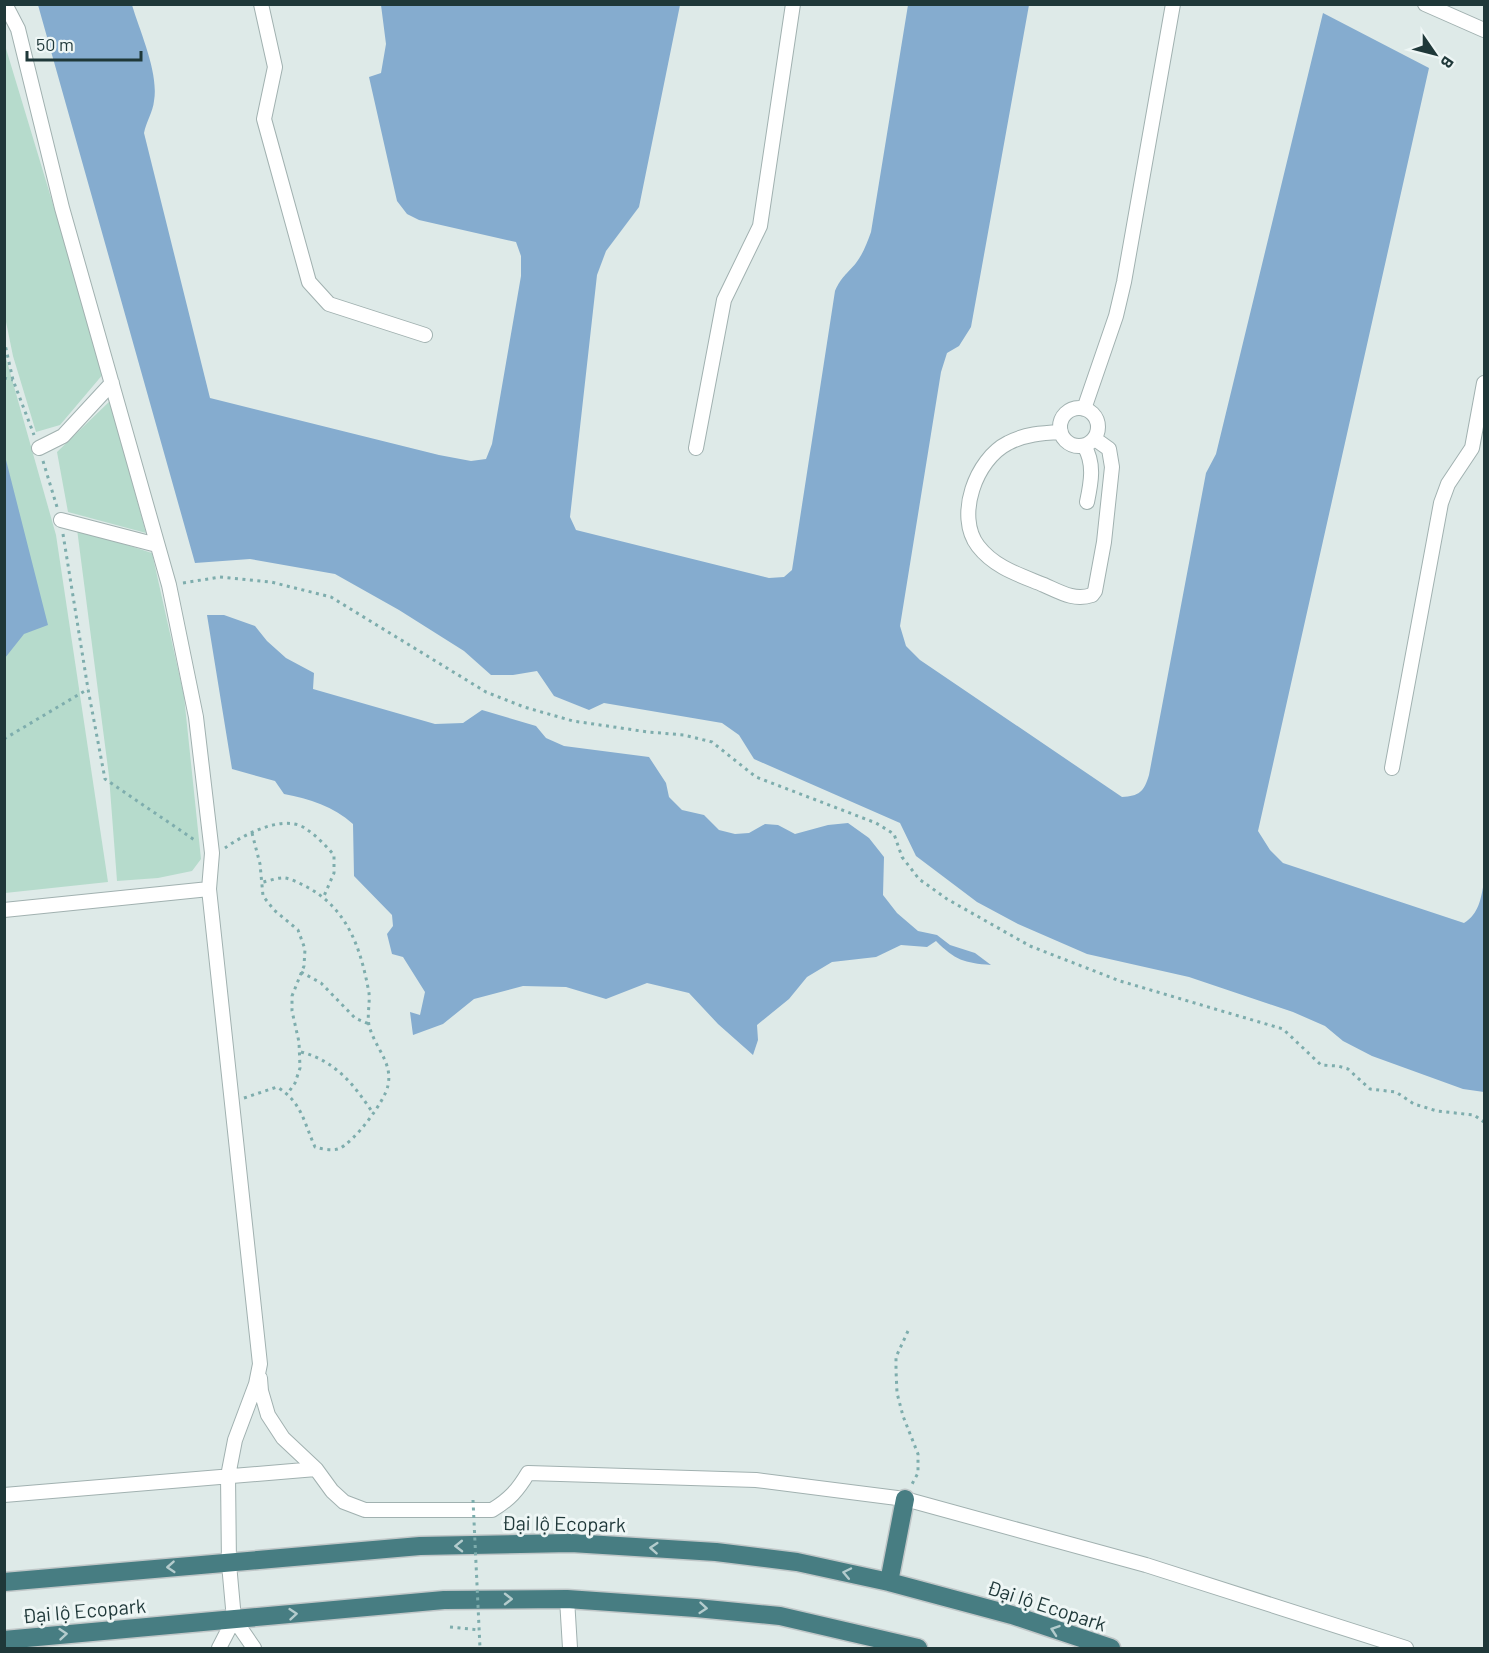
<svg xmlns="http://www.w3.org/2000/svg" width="1489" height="1653" viewBox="0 0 1489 1653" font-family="Barlow,sans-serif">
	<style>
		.green { fill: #b6dbcc }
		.water { fill: #85accf }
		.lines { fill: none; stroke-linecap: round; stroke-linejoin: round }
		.minor-casing { stroke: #a1b1b0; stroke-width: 16 }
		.trunk-casing { stroke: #c0c7c8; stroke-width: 21 }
		.path { stroke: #7eadad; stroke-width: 3; stroke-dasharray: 3 4.5; stroke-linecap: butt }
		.minor { stroke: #fff; stroke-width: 14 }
		.trunk { stroke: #477d82; stroke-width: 18 }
		.path-bridge { stroke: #7eadad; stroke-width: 3; stroke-dasharray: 3 4.5; stroke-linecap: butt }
		.oneway { stroke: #b4cccd }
		.labels { text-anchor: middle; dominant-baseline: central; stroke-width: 6; stroke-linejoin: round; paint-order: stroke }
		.street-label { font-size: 20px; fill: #1f3839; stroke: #eef6f5 }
	</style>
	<rect width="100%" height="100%" fill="#deeae8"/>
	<path class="green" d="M4 42 104 373 60 425 36 432 13 356 5 317Z
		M4 351 56 535 108 882 5 893Z
		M110 401 146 533 68 512 57 452Z
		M77 529 152 553 184 696 201 859 192 871 158 878 117 881 109 776Z"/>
	<path class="water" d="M38 5H132C140 32 159 73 154 101 153 112 146 122 144 133L210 398 439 455 471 461 486 459 492 444 521 276V256L516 242 419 220 407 214 397 201 369 77 381 73 386 44 381 5H680L639 207 606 251 597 275 570 517 576 530 769 578 784 577 792 570 835 291C842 276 846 275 856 263 863 254 867 243 871 232L908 5H1029L971 327 959 346 947 353 941 372 900 626 906 646 920 660 1122 797C1139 796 1144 792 1149 775L1206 473 1216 454 1323 13 1429 68 1258 831 1270 850 1283 863 1464 923C1479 914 1481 898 1484 882V1092L1463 1089 1372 1056 1343 1041 1325 1026 1293 1012 1189 977 1087 954 1018 924 977 902 916 856 900 823 754 759 739 735 722 723 604 703 589 710 554 696 537 671 513 675H491L464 651 399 610 335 574 250 559 195 563Z
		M5 456 48 625 24 634 5 658Z
		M207 615H224L255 626 267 641 286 658 314 673 313 689 435 724 463 723 482 710 536 726 546 738 564 746 649 757 666 783 669 797 682 810 704 815 719 830 735 834 749 833 765 824 778 825 795 834 828 825 848 823 869 838 884 857 883 895 897 913 918 931 937 935 950 945 975 953 991 965C964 963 955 960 936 941L927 947 901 945 876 957 832 962 807 977 789 999 757 1025 758 1040 753 1055 718 1024 689 993 647 983 606 999 566 987 523 986 474 999 443 1024 413 1035 410 1012 420 1015 425 992 403 957 392 954 387 934 393 926 392 915 354 876 353 824C333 806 310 799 284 794L275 781 232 769Z"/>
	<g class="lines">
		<g class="minor-casing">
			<path id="minor" d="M5 4 18 29 62 208 169 585 196 717 212 853 209 889 260 1364 256 1384 235 1440 228 1476 229 1564 234 1619 254 1648
				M261 4 275 67 264 119 309 282 329 304 425 335
				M1425 4 1484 30
				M1060 427a19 19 0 1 1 38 0a19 19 0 1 1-38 0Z
				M1084 409 1116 316 1124 282 1173 4
				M1061 432C1042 433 1025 434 1008 443 976 459 955 516 978 546 995 568 1020 575 1044 585 1060 592 1074 601 1092 595L1095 591 1104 542 1112 467 1109 449 1095 439
				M1084 446C1095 463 1091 483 1087 502
				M39 448 63 436 112 383
				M696 448 724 300 760 226 793 4
				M61 520 157 545
				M1392 768 1441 503 1448 484 1472 448 1484 383
				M4 910 209 889
				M260 1378 261 1391 268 1415 283 1438 316 1469 332 1491 344 1502 365 1510H492C509 1500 518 1490 528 1473L756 1480 905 1499 1146 1565 1406 1648
				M4 1495 316 1469
				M567 1599 570 1648
				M219 1648 234 1619"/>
		</g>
		<g class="trunk-casing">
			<path id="trunk" d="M4 1582 420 1546 571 1543 716 1552 797 1562 889 1582 1012 1615 1111 1648
				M889 1582 905 1499
				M4 1640 444 1600 567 1599 696 1608 780 1616 918 1648"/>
		</g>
		<path class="path" d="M4 340 13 380 34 435
			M4 378 13 380
			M43 461 57 507
			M63 534 88 689 105 779 196 841
			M183 583 220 577 271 582 331 597 486 692 524 707 573 721 648 732 684 735 712 742 756 777 876 823 894 834 902 857 919 879 947 899 1030 946 1120 981 1283 1029 1321 1065 1338 1066 1348 1069 1370 1089 1396 1092 1414 1104 1437 1111 1474 1115 1484 1122
			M4 739 88 689
			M252 833 260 864 263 896 274 910 298 930 305 949 304 966 292 996V1011L299 1042 300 1068 295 1083 288 1093
			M225 848C243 835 281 815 303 827 315 834 325 845 334 855V873L324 896
			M301 972 321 983 355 1018 369 1024
			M301 1052C336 1061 354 1085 373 1113
			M244 1098 277 1087C302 1102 304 1123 315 1147 322 1149 331 1151 338 1149 353 1144 386 1100 388 1085 393 1062 374 1047 369 1025 367 1015 370 1004 369 993 361 949 348 909 307 887 301 884 292 879 285 878 279 877 269 881 263 882
			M908 1331 896 1357V1370L897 1393 903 1416 918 1454V1473L911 1486
			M450 1627 479 1630"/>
		<use href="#minor" class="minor"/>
		<use href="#trunk" class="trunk"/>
		<path class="path-bridge" d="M473 1500 480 1648"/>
	</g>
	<defs><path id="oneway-chevron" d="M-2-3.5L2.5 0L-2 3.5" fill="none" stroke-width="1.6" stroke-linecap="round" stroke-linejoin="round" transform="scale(1.5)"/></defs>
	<g class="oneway">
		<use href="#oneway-chevron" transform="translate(459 1546) rotate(179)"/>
		<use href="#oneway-chevron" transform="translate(654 1548) rotate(-176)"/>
		<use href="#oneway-chevron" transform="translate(171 1567) rotate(176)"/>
		<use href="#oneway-chevron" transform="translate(847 1573) rotate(-168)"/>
		<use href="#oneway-chevron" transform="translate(508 1599)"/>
		<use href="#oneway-chevron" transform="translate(703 1608) rotate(5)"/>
		<use href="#oneway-chevron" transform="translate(293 1614) rotate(-5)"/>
		<use href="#oneway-chevron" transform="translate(1055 1630) rotate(-161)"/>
		<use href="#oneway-chevron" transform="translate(63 1634) rotate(-5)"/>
	</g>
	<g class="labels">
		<g class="street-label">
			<text transform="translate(564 1523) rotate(1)">Đại lộ Ecopark</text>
			<text transform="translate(1047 1605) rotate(18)">Đại lộ Ecopark</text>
			<text transform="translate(84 1610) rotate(-5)">Đại lộ Ecopark</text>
		</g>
	</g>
	<rect width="1489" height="1653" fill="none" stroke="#1f3839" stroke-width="12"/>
	<g transform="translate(1435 54) rotate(125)" stroke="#eef6f5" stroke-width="4.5" paint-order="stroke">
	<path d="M0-4.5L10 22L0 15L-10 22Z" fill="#1f3839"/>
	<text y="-9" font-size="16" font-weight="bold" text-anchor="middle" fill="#1f3839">B</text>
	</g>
	<path d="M27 51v9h114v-9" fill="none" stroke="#1f3839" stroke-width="3"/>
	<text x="36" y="51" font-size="18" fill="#1f3839" stroke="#eef6f5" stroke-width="4.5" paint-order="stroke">50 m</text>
</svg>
